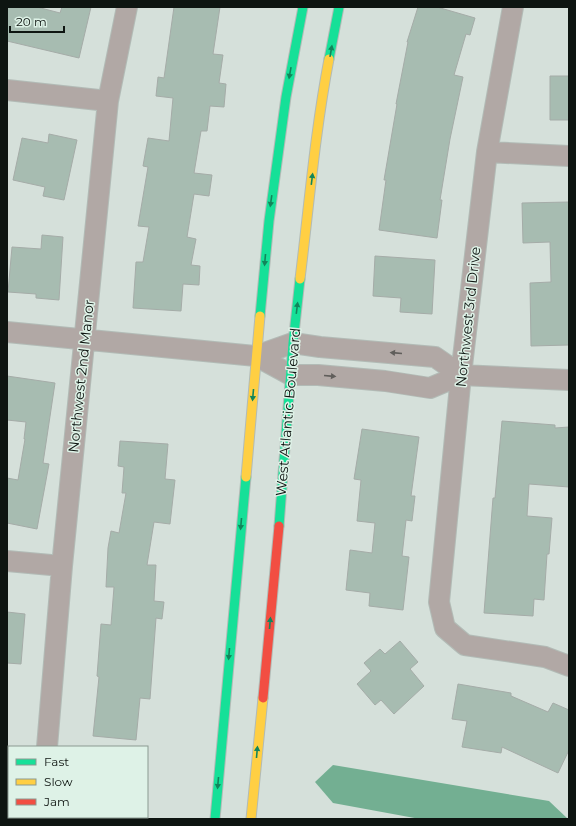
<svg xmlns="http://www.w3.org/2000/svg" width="576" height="826" viewBox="0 0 576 826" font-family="Montserrat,sans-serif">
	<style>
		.water { fill: #73af92 }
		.building { fill: #a7bcb1; stroke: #a5aca8 }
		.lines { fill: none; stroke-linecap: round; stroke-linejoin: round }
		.street-casing { stroke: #b2bbb6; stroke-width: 22 }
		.fast-casing { stroke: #b2bbb6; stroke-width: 11 }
		.slow-casing { stroke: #b2bbb6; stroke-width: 11 }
		.jam-casing { stroke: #b2bbb6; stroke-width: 11 }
		.street { stroke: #b1a8a5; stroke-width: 20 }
		.fast { stroke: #16e098; stroke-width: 9 }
		.slow { stroke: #ffcf43; stroke-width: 9 }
		.jam { stroke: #f24e42; stroke-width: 9 }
		.oneway { fill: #12855b }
		.oneway2 { fill: #605e5b }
		.labels { text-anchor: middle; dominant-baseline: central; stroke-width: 3; stroke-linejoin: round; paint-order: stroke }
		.street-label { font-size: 14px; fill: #0e1511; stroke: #def2e7 }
	</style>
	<rect width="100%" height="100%" fill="#d5e0da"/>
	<path class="water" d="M333 765 549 801 568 819H420L333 803 315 782Z"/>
	<path class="building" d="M7 7H37L60 13 62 7H91L79 58 7 41Z
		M174 7H220L213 54 223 55 219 83 226 84 224 107 210 106 207 131H201L194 173 212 175 209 196 194 194 187 237 196 239 191 265 200 266 199 285 183 284 181 311 133 308 136 262H143L149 227 138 226 148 167 143 166 148 138 169 141 173 98 156 96 158 77 164 78Z
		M418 7H437L475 18 470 35 466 34 454 75 463 77 450 139 440 200H442L437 238 379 230 386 180H384L397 104H396L408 42H407Z
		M550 76H569V120H550Z
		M49 134 77 140 64 200 43 196 45 187 13 180 22 138 48 143Z
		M569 202V345L531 346 530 283 551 282 550 242 523 243 522 203Z
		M42 235 63 237 59 300 36 298V294L8 292 12 247 41 249Z
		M375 256 435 260 432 314 400 312 401 298 373 296Z
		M7 376 55 383 43 463 49 464 37 529 7 523V478L18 480 25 439H24L26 422 7 420Z
		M502 421 555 425V428L569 427V487L529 484 527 516 552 518 549 554H547L544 600 534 599 533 616 484 613 493 498H495Z
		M362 429 419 437 411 496H415L412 521 406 520 402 556 409 557 403 610 369 606 370 593 346 590 350 550 372 553 375 523 357 521 361 480 354 479Z
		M120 441 168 444 165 479 175 480 170 524 154 522 147 565H156L154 601 164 602 162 619 156 618 150 699 140 698 136 740 93 736 99 677 97 676 101 624 111 625 114 587H106L108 548 111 531 119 533 126 493H122L124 467 118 466Z
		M7 612 25 614 21 664 7 663Z
		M400 641 418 662 410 669 424 686 394 714 381 700 375 705 357 684 371 671 364 663 380 649 385 654Z
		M458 684 511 693V696L548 712 553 703 569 710V750L558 773 502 747 501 753 462 747 467 721 452 719Z"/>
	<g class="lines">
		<g class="street-casing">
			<path id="street" d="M513 7 487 152 461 375 439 602 445 628 465 645 545 657 569 666
				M7 90 108 101
				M487 152 569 156
				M7 332 256 356 291 375H318L385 381 430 388 461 375 569 380
				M256 356 293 343 320 347 435 357 461 375
				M7 561 62 566
				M47 747 62 566 108 101 127 7
				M7 789 9 788"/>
		</g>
		<g class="fast-casing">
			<path id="fast" d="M329 59 339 7
				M260 316 269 221 286 97 303 7
				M279 526 293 343 300 279
				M215 819 246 477"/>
		</g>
		<g class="slow-casing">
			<path id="slow" d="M300 279C309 206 315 132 329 59
				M246 477 260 316
				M251 819 263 698"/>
		</g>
		<g class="jam-casing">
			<path id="jam" d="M263 698 279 526"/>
		</g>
		<use href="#street" class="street"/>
		<use href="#fast" class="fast"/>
		<use href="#slow" class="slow"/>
		<use href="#jam" class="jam"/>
	</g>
	<defs><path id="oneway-solid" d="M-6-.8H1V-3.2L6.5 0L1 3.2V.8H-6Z"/></defs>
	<g class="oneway">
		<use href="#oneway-solid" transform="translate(331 51) rotate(-80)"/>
		<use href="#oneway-solid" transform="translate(290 73) rotate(100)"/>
		<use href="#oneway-solid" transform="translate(312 179) rotate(-83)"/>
		<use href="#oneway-solid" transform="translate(271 201) rotate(98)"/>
		<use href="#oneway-solid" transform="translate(265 260) rotate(95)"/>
		<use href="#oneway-solid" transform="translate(297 308) rotate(-83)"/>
		<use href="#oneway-solid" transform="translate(253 395) rotate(95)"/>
		<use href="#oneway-solid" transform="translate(241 524) rotate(95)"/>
		<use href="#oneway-solid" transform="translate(270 623) rotate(-85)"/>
		<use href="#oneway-solid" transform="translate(229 654) rotate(95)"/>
		<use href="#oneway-solid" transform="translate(257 752) rotate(-85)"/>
		<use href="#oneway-solid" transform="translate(218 783) rotate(95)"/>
	</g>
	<g class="oneway2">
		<use href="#oneway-solid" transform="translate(396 353) rotate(-175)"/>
		<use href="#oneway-solid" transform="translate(330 376) rotate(5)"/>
	</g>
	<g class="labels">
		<g class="street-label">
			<text transform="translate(468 317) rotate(-84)">Northwest 3rd Drive</text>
			<text transform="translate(81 376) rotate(-84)">Northwest 2nd Manor</text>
			<text transform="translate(288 412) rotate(-85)">West Atlantic Boulevard</text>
		</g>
	</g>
	<rect width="576" height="826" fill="none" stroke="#0e1511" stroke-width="16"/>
	<rect x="8" y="746" width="140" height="72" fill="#def2e7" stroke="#8b9a91"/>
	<rect x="16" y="759" width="20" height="6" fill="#16e098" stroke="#8b9a91"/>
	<text x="44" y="766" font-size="12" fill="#0e1511">Fast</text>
	<rect x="16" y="779" width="20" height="6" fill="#ffcf43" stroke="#8b9a91"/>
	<text x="44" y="786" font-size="12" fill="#0e1511">Slow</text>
	<rect x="16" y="799" width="20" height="6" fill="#f24e42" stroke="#8b9a91"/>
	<text x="44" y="806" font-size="12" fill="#0e1511">Jam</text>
	<path d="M10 26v6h54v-6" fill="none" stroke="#0e1511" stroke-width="2"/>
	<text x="16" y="26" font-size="12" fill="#0e1511" stroke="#def2e7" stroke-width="3" paint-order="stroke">20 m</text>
</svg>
